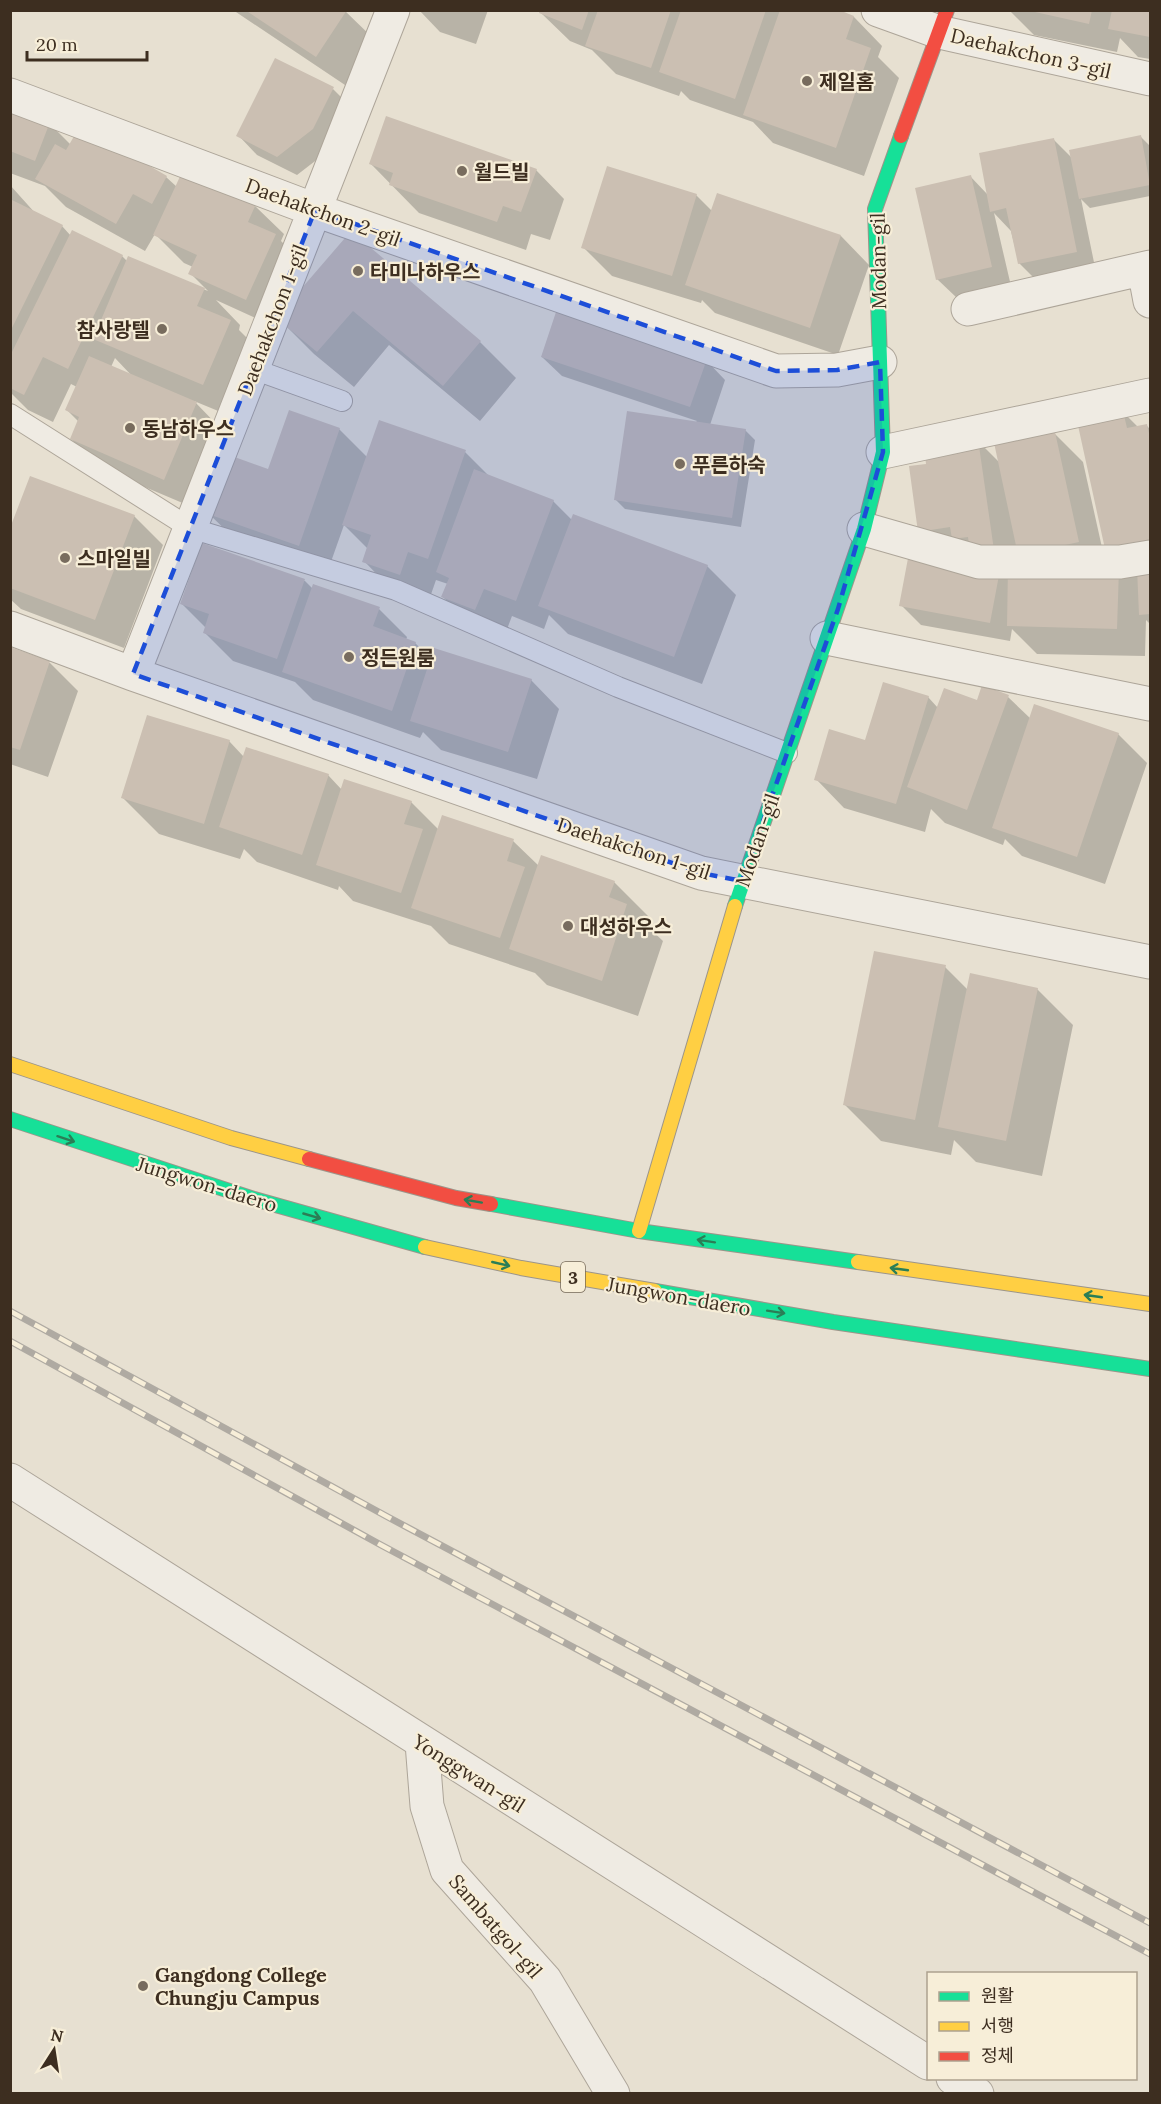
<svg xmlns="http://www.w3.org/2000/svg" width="1161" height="2104" viewBox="0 0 1161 2104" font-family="Lora,'Noto Sans KR',serif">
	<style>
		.shadow { fill: #0003; fill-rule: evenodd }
		.building { fill: #cbbfb2 }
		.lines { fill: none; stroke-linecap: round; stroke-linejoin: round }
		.lane-casing { stroke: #ada599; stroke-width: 22 }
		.street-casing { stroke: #ada599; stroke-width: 35 }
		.fast-casing { stroke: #9c958a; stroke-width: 16 }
		.slow-casing { stroke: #9c958a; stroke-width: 16 }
		.jam-casing { stroke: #9c958a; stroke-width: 16 }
		.lane { stroke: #efebe3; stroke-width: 20 }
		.street { stroke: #efebe3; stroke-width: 33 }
		.fast { stroke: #16e098; stroke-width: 14 }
		.slow { stroke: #ffcf43; stroke-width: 14 }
		.jam { stroke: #f24e42; stroke-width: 14 }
		.rail-casing { stroke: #afaaa2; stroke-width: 7 }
		.rail { stroke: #f7eed8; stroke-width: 4.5; stroke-dasharray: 14; stroke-linecap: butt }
		.oneway { stroke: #2b7e56 }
		.marked { fill: #1d4ed8; fill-opacity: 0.2; stroke: #1d4ed8; stroke-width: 4.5; stroke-dasharray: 12 8; stroke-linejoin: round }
		.poi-dot { fill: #786c5e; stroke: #f7eed8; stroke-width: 2 }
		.labels { text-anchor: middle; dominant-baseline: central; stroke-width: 4.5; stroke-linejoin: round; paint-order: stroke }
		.shield { fill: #f7eed8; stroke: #756857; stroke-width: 1.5 }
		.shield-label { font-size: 18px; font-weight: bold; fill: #3d2e20 }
		.street-label { font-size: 20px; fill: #3d2e20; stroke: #f7eed8 }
		.poi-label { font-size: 20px; font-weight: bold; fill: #3d2e20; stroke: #f7eed8; text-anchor: start }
	</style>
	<rect width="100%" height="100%" fill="#e7e0d1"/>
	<path class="shadow" d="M233 10H344L375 40 345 85Z
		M419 10H488L476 44 440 32Z
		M542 10H835L854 17 882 46 878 57 899 78 864 176 773 143 753 122 690 100 681 91 679 96 616 74 592 50 570 41 541 13Z
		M1009 10H1150V59L1138 57 1120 38 1117 52 1034 35Z
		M333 89 352 108 332 148 297 175 257 155 238 135Z
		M10 108 49 123 71 145 80 128 166 177 177 187 255 206 284 234 281 241 304 264 281 314 351 233 480 342 516 378 480 421 389 345 354 387 314 354 279 319 275 327 216 300 240 325 239 330 266 357 240 420 194 401 224 432 192 507 100 468 71 439 79 422 67 410 77 387 71 384 53 422 28 410 10 392V185L36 214 62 226 71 236 122 256 127 261 129 258 208 291 190 273 193 267 184 263 155 234 145 251 66 207 45 186 10 173ZM115 358 132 376 111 367Z
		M1141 137 1150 146V196L1090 208 1081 199 1096 272 1039 283 1019 263 1011 231 994 213 1011 286 957 298 937 279 970 176 988 195 1053 139 1073 159Z
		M371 164 536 170 564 199 550 240 531 234 526 250 419 213Z
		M696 195 712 211 841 236 869 265 838 355 715 313 702 300 701 303 612 276 583 247Z
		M542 357 706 360 725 380 710 425 745 430 755 440 741 527 625 509 615 499 697 421 562 376Z
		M1123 412 1138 427 1147 426 1150 429V624L1146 620 1145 656 1037 654 1012 629 1010 641 921 625 901 605 920 531 928 465 977 440 1000 463 1054 433 1083 462 1107 570Z
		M339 429 367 457 465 452 490 477 553 501 572 520 707 566 736 595 702 684 568 634 549 615 544 629 512 616 504 637 471 625 443 597 448 584 436 580 428 603 392 590 364 561 368 549 344 525 327 573 238 542 209 514 269 471Z
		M134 516 163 545 124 648 21 609 10 599V532Z
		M203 545 305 581 313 589 379 609 407 637 406 640 415 643 432 659 531 680 559 709 537 779 441 750 423 732 420 738 313 700 295 682 233 661 204 632 206 628 182 604Z
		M10 649 50 663 78 691 48 777 10 764Z
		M928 697 938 708 1008 697 1031 719 1118 734 1147 763 1105 884 1022 856 1005 839 1003 845 945 823 931 809 925 832 844 808 816 779Z
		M229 741 244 757 328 775 342 790 411 802 439 830 513 841 539 866 614 882 650 918 647 926 663 941 638 1016 547 985 535 973 449 944 431 926 353 901 339 886 338 890 257 862 244 849 240 859 159 834 123 798Z
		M945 967 968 990 1037 989 1073 1025 1042 1176 976 1162 954 1140 951 1155 881 1141 845 1105Z"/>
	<path class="building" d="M245 10H347L316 57Z
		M540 10H589L582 30 539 13Z
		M598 10H671L651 68 585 46Z
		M681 10H766L735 99 659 72Z
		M780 10H839L854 16 846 39 871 48 836 148 743 115Z
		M1026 10H1092L1089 24Z
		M1112 10H1150V37L1108 29Z
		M275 58 334 87 313 129 277 157 236 136Z
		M10 106 50 122 35 161 10 151Z
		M386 116 537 169 521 212 503 206 497 222 389 185 393 173 369 164Z
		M80 126 167 176 152 204 133 194 116 224 35 179 55 144 66 150Z
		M1141 135 1150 185 1079 199 1069 150Z
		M1054 138 1077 252 1018 264 1006 208 990 212 979 153Z
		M607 166 697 194 672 276 581 248Z
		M183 170 256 204 248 222 276 234 246 300 188 274 197 255 153 235Z
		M971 175 992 267 936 280 915 188Z
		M717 193 841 235 810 328 685 285Z
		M12 200 63 225 10 332V204Z
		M72 230 123 255 68 369 43 357 24 395 10 388V356Z
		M351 231 481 341 443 386 353 311 317 352 276 318Z
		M128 256 205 288 197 306 231 320 203 385 93 339Z
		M557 309 707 359 690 407 541 357Z
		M89 356 197 402 164 480 70 439 79 417 65 410Z
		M289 410 340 428 299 546 208 514 229 455 268 469Z
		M627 411 746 429 732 518 614 500Z
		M1123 411 1127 428 1147 424 1150 438V549L1107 558 1077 421Z
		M379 420 466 450 428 559 408 552 400 575 362 562 371 535 342 525Z
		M1055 432 1079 542 1018 555 993 438Z
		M978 439 994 550 970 553 968 537 952 539 950 527 918 532 909 466 926 464 925 455Z
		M474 469 554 500 516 601 484 589 475 610 441 597 449 578 436 572Z
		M30 476 135 515 95 620 10 588V528Z
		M573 514 708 565 674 657 538 606Z
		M202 543 305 579 277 659 203 633 209 614 180 604Z
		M909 553 1000 570 990 623 899 606Z
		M1008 567 1119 569 1117 629 1007 626Z
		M1150 567V614L1139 615 1137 568Z
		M313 584 380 607 373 626 416 642 392 711 282 672Z
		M10 647 50 661 20 750 10 747Z
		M434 648 532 679 508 752 410 721Z
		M883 682 929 696 896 804 814 780 829 729 865 740Z
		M982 685 1009 695 967 810 907 787 944 688 977 700Z
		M1034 704 1119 733 1077 857 992 828Z
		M147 715 230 740 204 824 121 798Z
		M246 747 329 774 302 855 219 827Z
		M344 779 412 801 404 824 423 829 401 893 316 865Z
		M442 815 514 839 507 861 525 867 500 938 411 908Z
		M541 855 615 881 609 897 627 904 602 981 509 949Z
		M874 951 946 965 915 1120 843 1105Z
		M970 973 1038 988 1006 1141 938 1127Z"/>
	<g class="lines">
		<g class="lane-casing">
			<path id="lane" d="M253 369 342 401
				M10 414 190 528 396 590 618 687 787 753"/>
		</g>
		<g class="street-casing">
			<path id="street" d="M878 10 939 32 1150 79
				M10 95 315 210 776 371 837 370 880 362
				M1144 269 1150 301
				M968 309 1150 267
				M883 452 1150 395
				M864 529 979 562H1120L1150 557
				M10 628 133 674 701 873 1150 962
				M827 638 1150 704
				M133 674 393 10
				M10 1480 928 2063
				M422 1743 427 1806 447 1870 545 1980 613 2094
				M953 2078 977 2094"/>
		</g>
		<g class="fast-casing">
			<path id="fast" d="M735 906 864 529 883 452 875 209 901 136
				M10 1119 254 1199 425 1247
				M491 1204 639 1231 858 1262
				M655 1291 833 1322 1150 1369"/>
		</g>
		<g class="slow-casing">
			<path id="slow" d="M10 1064 231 1138 309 1159
				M639 1231 735 906
				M425 1247 521 1268 655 1291
				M858 1262 1150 1304"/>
		</g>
		<g class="jam-casing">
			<path id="jam" d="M901 136 947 10
				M309 1159 456 1198 491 1204"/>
		</g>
		<use href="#lane" class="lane"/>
		<use href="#street" class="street"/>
		<use href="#fast" class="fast"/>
		<use href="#slow" class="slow"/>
		<use href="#jam" class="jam"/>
		<g class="rail-casing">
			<path id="rail" d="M10 1311 386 1516 1150 1923
				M10 1341 381 1545 1150 1954"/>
		</g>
		<use href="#rail" class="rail"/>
	</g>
	<defs><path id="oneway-shaft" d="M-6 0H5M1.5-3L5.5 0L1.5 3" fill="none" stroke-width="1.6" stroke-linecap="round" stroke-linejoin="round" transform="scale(1.5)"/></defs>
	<g class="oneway">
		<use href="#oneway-shaft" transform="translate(66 1139) rotate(18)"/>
		<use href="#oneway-shaft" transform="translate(473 1201) rotate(-170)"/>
		<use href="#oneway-shaft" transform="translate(312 1216) rotate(16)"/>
		<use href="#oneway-shaft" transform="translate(706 1241) rotate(-171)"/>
		<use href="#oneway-shaft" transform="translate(501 1264) rotate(13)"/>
		<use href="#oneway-shaft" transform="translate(899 1269) rotate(-172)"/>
		<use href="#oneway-shaft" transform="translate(1093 1296) rotate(-172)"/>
		<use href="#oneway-shaft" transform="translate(776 1312) rotate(9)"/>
	</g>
	<path class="marked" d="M315 210 776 371 837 370 880 362 883 452 838 609 742 881 701 873 133 674Z"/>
	<g class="poi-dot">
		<circle cx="807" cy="81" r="6"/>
		<circle cx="462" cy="171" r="6"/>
		<circle cx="358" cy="271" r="6"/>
		<circle cx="162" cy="329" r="6"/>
		<circle cx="130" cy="428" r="6"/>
		<circle cx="680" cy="464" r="6"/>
		<circle cx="65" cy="558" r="6"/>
		<circle cx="349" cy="657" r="6"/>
		<circle cx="568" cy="926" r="6"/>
		<circle cx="143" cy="1986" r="6"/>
	</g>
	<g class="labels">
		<rect class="shield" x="561" y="1262" width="24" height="30" rx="4.5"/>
		<g class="shield-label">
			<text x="573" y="1277">3</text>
		</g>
		<g class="street-label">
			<text transform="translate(1031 53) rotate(13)">Daehakchon 3-gil</text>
			<text transform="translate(323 212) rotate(20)">Daehakchon 2-gil</text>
			<text transform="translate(878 261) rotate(-91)">Modan-gil</text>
			<text transform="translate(272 320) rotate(-69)">Daehakchon 1-gil</text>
			<text transform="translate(757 840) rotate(-71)">Modan-gil</text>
			<text transform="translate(634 848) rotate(18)">Daehakchon 1-gil</text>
			<text transform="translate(207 1184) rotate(17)">Jungwon-daero</text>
			<text transform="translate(679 1296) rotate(10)">Jungwon-daero</text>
			<text transform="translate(469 1773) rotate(32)">Yonggwan-gil</text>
			<text transform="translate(496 1926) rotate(49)">Sambatgol-gil</text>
		</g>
		<g class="poi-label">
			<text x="819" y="81">제일홈</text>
			<text x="474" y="171">월드빌</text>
			<text x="370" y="271">타미나하우스</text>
			<text x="150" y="329" text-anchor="end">참사랑텔</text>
			<text x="142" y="428">동남하우스</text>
			<text x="692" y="464">푸른하숙</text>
			<text x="77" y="558">스마일빌</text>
			<text x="361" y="657">정든원룸</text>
			<text x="580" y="926">대성하우스</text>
			<text x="155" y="1974">Gangdong College<tspan x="155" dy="23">Chungju Campus</tspan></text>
		</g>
	</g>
	<rect width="1161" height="2104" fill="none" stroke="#3d2e20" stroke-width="24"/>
	<rect x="927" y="1972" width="210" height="108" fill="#f7eed8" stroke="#ada18e" stroke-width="1.5"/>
	<rect x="939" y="1992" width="30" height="9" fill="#16e098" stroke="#ada18e" stroke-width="1.5"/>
	<text x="981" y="2002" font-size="18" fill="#3d2e20">원활</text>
	<rect x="939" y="2022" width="30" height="9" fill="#ffcf43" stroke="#ada18e" stroke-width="1.5"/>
	<text x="981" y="2032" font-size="18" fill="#3d2e20">서행</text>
	<rect x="939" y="2052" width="30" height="9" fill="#f24e42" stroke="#ada18e" stroke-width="1.5"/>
	<text x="981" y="2062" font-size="18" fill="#3d2e20">정체</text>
	<g transform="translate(54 2050) rotate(12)" stroke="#f7eed8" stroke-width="4.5" paint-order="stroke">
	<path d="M0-4.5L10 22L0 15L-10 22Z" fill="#3d2e20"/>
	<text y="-9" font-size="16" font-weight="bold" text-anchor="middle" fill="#3d2e20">N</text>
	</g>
	<path d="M27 51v9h120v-9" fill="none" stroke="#3d2e20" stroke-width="3"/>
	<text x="36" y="51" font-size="18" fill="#3d2e20" stroke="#f7eed8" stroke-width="4.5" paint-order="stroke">20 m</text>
</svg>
